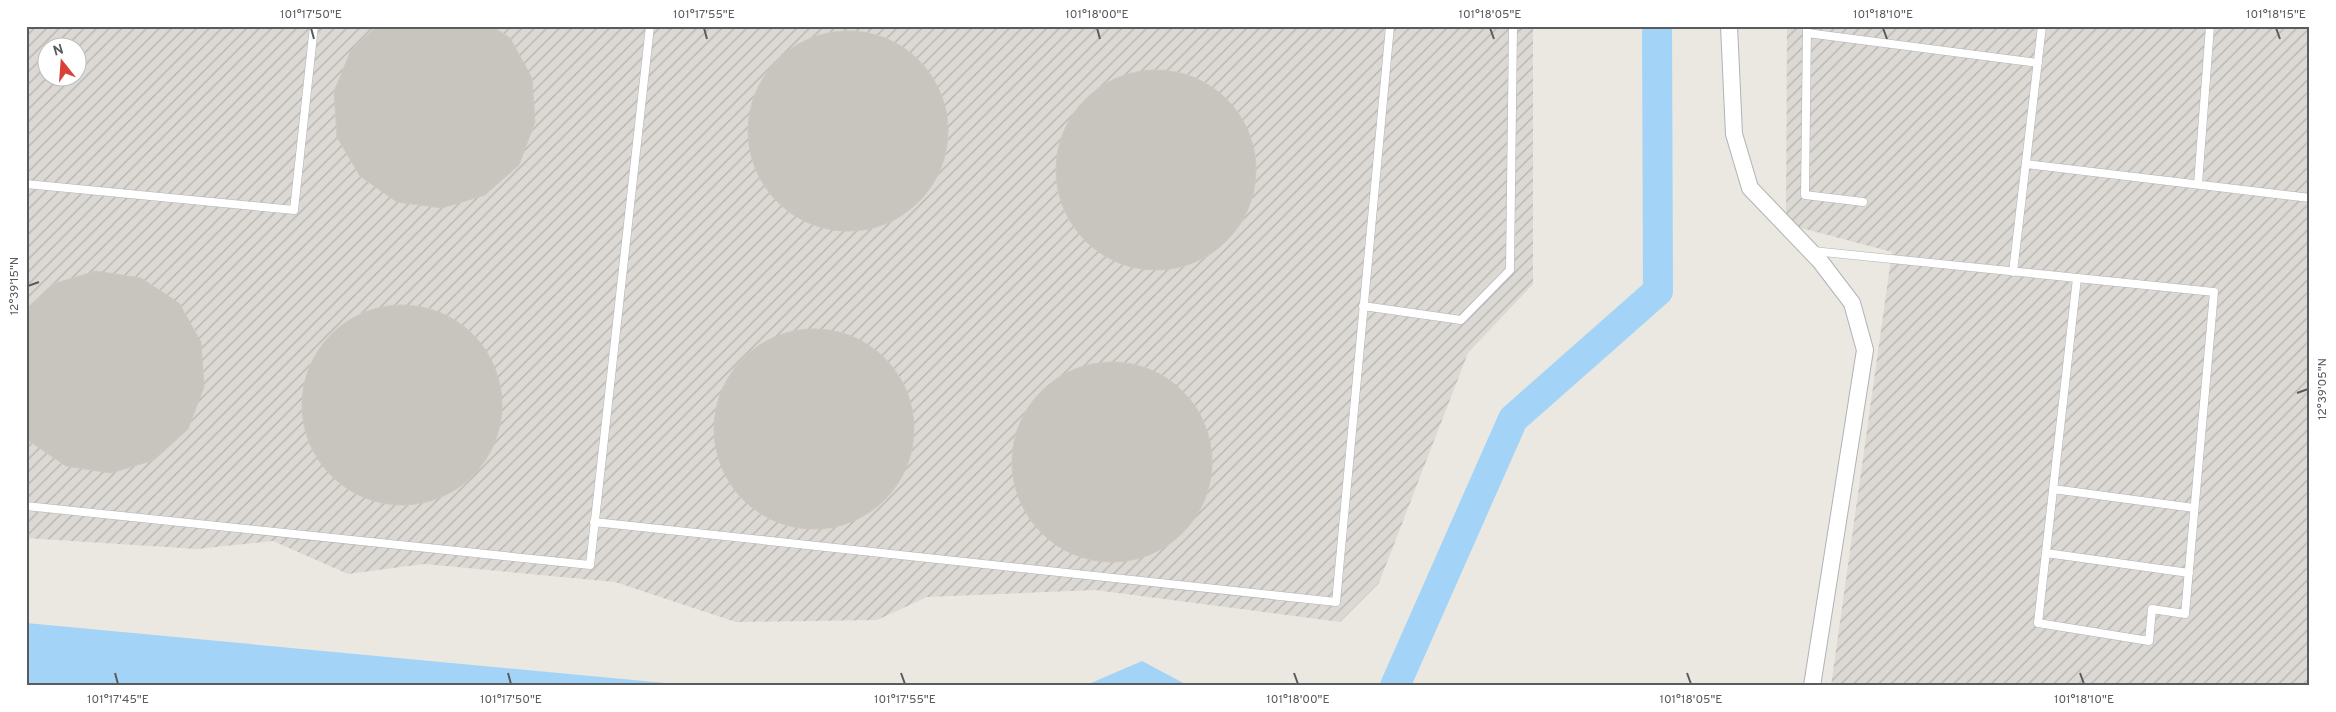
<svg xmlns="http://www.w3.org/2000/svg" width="2336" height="712" viewBox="0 0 2336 712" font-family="Overpass,sans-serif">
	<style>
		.industrial { fill: url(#industrial-furrows); fill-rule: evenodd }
		.water { fill: #a3d4f7 }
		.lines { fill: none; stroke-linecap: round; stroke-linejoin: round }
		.river { stroke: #a3d4f7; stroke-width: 30 }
		.building { fill: #c8c4be; stroke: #cec9bf }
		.lane-casing { stroke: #b0b3b7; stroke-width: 9 }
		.street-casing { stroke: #b0b3b7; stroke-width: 18 }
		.lane { stroke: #fff; stroke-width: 8 }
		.street { stroke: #fff; stroke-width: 16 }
		.ticks { fill: none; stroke: #585c5f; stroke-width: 2 }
		.neatline { fill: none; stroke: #585c5f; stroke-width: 2 }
		.ticks-label { font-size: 12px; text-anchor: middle; fill: #585c5f }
	</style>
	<defs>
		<pattern id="industrial-furrows" width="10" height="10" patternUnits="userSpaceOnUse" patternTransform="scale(1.25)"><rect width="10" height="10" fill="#dcd9d4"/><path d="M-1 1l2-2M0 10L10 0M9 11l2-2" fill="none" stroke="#b5b3af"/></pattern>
	</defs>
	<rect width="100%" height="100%" fill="#eae8e0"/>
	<path class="industrial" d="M26 26H1533V284L1468 353 1379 583 1340 622 1095 590 927 597 877 620 736 622 615 582 424 564 348 574 273 541 197 549 26 538ZM48 48H78V78H48Z
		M1787 26H2310V686H1831L1892 252 1786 224Z"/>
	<path class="water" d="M26 623 697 686H26Z
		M1142 661 1189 686H1084Z"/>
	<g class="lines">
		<path class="river" d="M1395 686 1513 419 1658 291 1657 26"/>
	</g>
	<path class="building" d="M377 26H492L510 38 532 78 535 122 519 165 485 195 442 208 397 202 360 176 337 137 334 92 351 50Z
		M748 131a100 100 0 1 1 200 0a100 100 0 1 1-200 0Z
		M1056 170a100 100 0 1 1 200 0a100 100 0 1 1-200 0Z
		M96 271 141 278 179 303 201 342 204 387 188 429 154 460 111 473 66 466 29 441 26 437V309L53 284Z
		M302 405a100 100 0 1 1 200 0a100 100 0 1 1-200 0Z
		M714 429a100 100 0 1 1 200 0a100 100 0 1 1-200 0Z
		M1012 462a100 100 0 1 1 200 0a100 100 0 1 1-200 0Z"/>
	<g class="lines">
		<g class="lane-casing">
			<path id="lane" d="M1807 26 1805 195 1863 202
				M1807 33 2038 63
				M2026 164 2310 198
				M26 184 294 210 314 26
				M2198 184 2210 26
				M1813 251 2214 292 2185 614 2152 609 2149 641 2038 623 2077 278
				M2013 272 2042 26
				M1363 306 1461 320 1510 270 1513 26
				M2053 489 2194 508
				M26 506 590 565 650 26
				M594 522 1336 602 1390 26
				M2046 553 2189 573"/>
		</g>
		<g class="street-casing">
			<path id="street" d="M1729 26 1734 134 1750 188 1820 261 1852 303 1865 350 1812 686"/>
		</g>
		<use href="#lane" class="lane"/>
		<use href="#street" class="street"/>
	</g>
	<path class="ticks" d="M311 28 314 39M704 28 707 39M1097 28 1100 39M1490 28 1494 39M1883 28 1887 39M2276 28 2280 39M28 286 39 282M2297 393 2308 389M115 673 118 684M508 673 511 684M901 673 905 684M1294 673 1298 684M1687 673 1691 684M2080 673 2084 684"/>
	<rect width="2336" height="712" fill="none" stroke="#ffffff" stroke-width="55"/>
	<g transform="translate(62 62) rotate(343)"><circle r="24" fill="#ffffff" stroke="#bcbebf"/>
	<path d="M0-4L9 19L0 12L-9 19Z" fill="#d94037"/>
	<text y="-8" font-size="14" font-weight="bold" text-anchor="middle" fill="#585c5f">N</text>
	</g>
	<rect x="28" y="28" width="2280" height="656" class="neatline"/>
	<g class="ticks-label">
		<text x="311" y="18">101°17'50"E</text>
		<text x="704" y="18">101°17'55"E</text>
		<text x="1097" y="18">101°18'00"E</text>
		<text x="1490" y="18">101°18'05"E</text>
		<text x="1883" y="18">101°18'10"E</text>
		<text x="2276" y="18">101°18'15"E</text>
		<text transform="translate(14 286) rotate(-90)" y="4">12°39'15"N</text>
		<text transform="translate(2322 389) rotate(-90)" y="4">12°39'05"N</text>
		<text x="118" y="703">101°17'45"E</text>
		<text x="511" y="703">101°17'50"E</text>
		<text x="905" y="703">101°17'55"E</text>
		<text x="1298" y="703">101°18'00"E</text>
		<text x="1691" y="703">101°18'05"E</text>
		<text x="2084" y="703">101°18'10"E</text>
	</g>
</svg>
